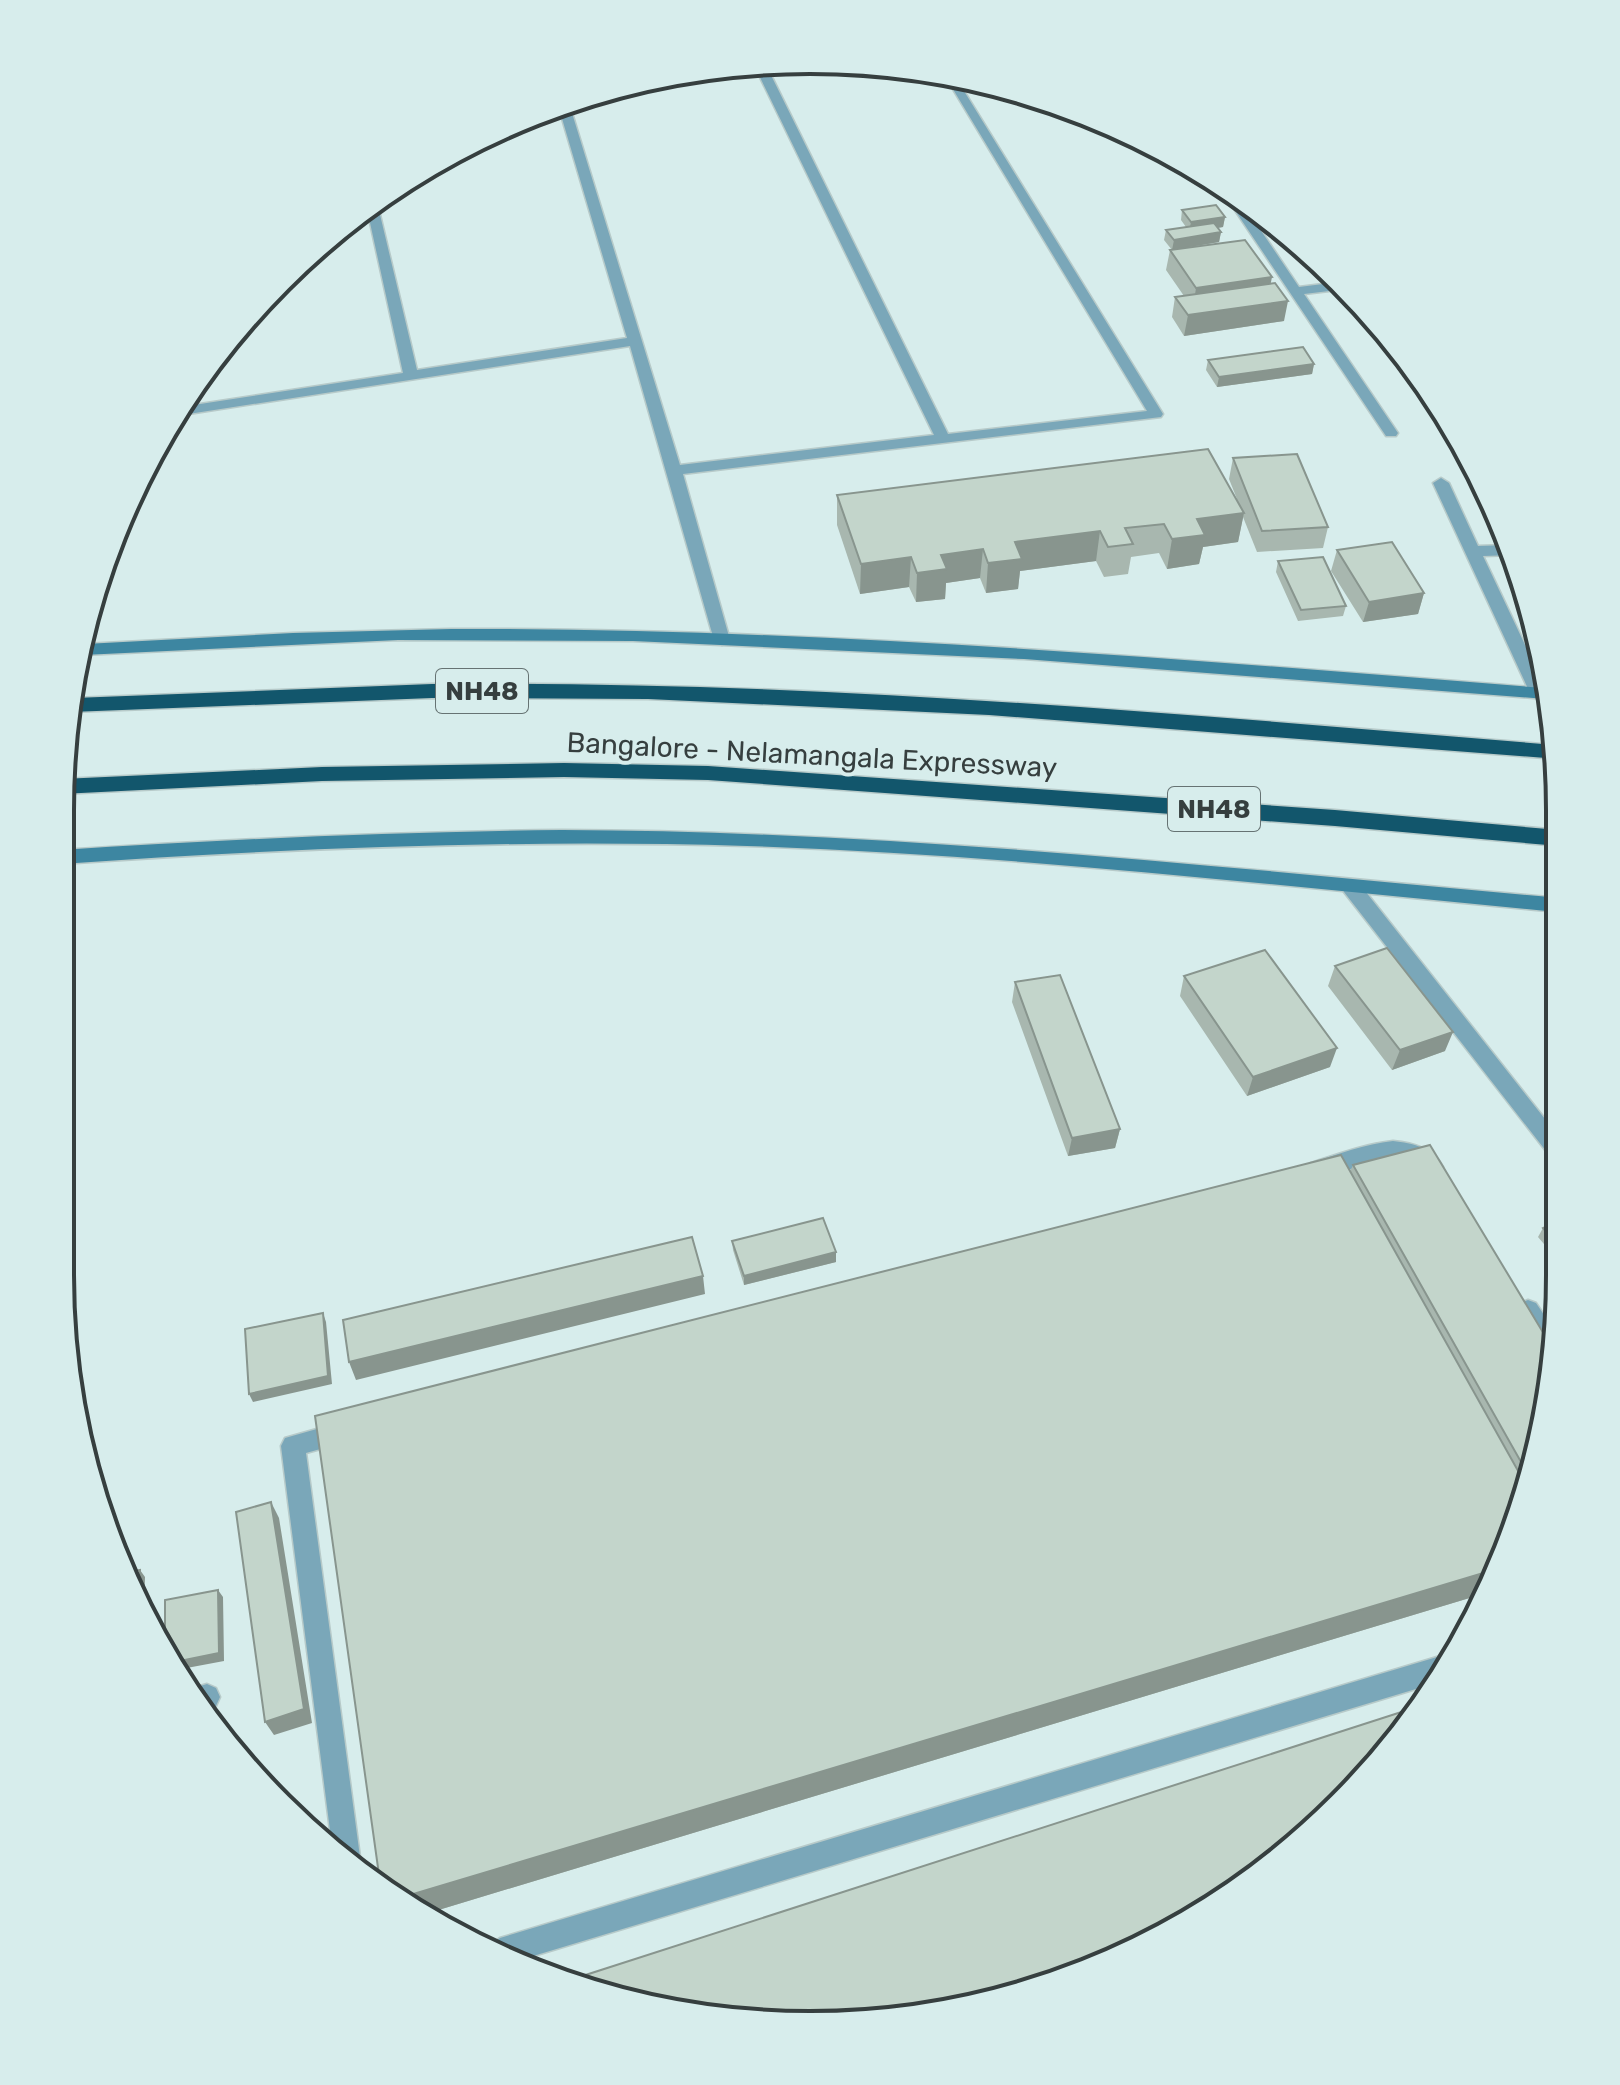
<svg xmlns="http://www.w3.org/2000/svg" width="1620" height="2085" viewBox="0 0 1620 2085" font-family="Rubik,sans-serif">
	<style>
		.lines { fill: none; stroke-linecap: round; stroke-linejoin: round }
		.lane-casing { stroke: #b7cac9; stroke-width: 3 }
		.street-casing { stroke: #b7cac9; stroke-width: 3 }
		.secondary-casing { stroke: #b7cac9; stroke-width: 3 }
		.highway-casing { stroke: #b7cac9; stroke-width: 3 }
		.lane { fill: #7aa7b9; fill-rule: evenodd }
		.street { fill: #7aa7b9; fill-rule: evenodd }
		.secondary { fill: #3d86a1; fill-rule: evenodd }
		.highway { fill: #12566c; fill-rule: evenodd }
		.wall { fill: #a8b7af }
		.shaded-wall { fill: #88958e }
		.building { fill: #c3d5cb; stroke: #88958e; stroke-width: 2 }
		.labels { text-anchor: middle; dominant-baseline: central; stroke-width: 8; stroke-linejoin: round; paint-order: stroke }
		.shield { fill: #d7edec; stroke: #667373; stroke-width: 2 }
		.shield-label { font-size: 26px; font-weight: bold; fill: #363f3f }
		.street-label { font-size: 28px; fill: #363f3f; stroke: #d7edec }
		.rim { fill: none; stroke: #363f3f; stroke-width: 4 }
	</style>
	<rect width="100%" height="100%" fill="#d7edec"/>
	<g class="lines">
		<g class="lane-casing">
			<path id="lane" d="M754 65H766L948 434 1147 411 945 76 956 78 1163 414 1161 417 683 474 730 640 722 645 714 640 630 346 182 415 187 406 403 373 367 209 377 202 417 370 627 338 558 105 568 100 680 465 934 435Z
				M1441 478 1449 483 1478 546 1509 545 1514 555 1483 556 1543 683 1545 697H1533L1530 693 1433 483Z
				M1393 1141C1413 1143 1433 1148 1443 1167L1439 1173 1432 1176C1421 1172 1416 1162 1405 1159 1373 1152 1335 1183 1311 1175L1307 1169 1311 1163C1338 1154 1365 1144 1393 1141Z
				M1528 1300 1536 1303 1555 1331 1552 1358 1545 1355 1517 1310 1520 1303Z
				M345 1421 353 1424 357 1432 353 1440 306 1453 360 1857 357 1865 332 1846 281 1446 285 1438Z
				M1447 1654 1452 1657 1439 1682 520 1960 488 1947 500 1938Z"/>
		</g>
		<g class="street-casing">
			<path id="street" d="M1223 188 1239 198 1299 287 1339 282 1346 289 1304 294 1398 433 1396 436H1386L1222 191Z
				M1351 880 1358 882 1560 1138V1163L1553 1160 1344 892 1342 887 1344 882Z
				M207 1684 216 1688 220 1697 216 1706 206 1710 190 1689Z"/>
		</g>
		<g class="secondary-casing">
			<path id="secondary" d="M451 629C816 628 1180 659 1544 688L1546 699 1024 659 633 641 398 640 83 655 85 644 293 633Z
				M562 830C896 831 1227 868 1559 898V912C1289 887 1018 855 747 846 518 839 290 848 61 864V850C228 839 395 832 562 830Z"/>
		</g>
		<g class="highway-casing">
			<path id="highway" d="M432 684C807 680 1182 714 1555 745L1558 759 989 715 648 699 432 698 71 712 74 698Z
				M564 763 708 766 1335 810 1559 830V846L1335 826 708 780 564 777 322 781 61 794 62 779 322 767Z"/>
		</g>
		<use href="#lane" class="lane"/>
		<use href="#street" class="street"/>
		<use href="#secondary" class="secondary"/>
		<use href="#highway" class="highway"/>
	</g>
	<path class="wall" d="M1182 210 1225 217 1223 227 1218 228 1221 232 1219 242 1175 250 1271 283 1284 321 1184 336 1172 317 1175 297 1184 296 1166 270 1170 250H1172L1164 240 1166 230 1186 227 1181 220Z
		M1208 360 1314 364 1312 374 1217 387 1206 370Z
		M1233 458 1328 527 1323 548 1257 552 1243 517 1238 542 1203 547 1199 564 1167 569 1159 553 1131 557 1128 574 1104 577 1096 561 1020 571 1018 589 986 593 980 578 946 583 945 599 916 602 909 587 860 594 837 525V495L1237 499 1229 479Z
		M1337 550 1424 593 1418 614 1363 622 1331 571Z
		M1278 561 1346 606 1343 616 1298 621 1276 572Z
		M1335 966 1445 1051 1392 1070 1328 986Z
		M1184 976 1330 1067 1247 1096 1180 996Z
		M1015 982 1120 1129 1115 1148 1068 1156 1012 1002Z
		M1353 1165 1546 1421 1503 1562 1486 1593 422 1915 1350 1172Z
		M1560 1220V1263L1538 1237 1543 1228Z
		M732 1241 836 1252V1262L744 1285 733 1250Z
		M1560 1278 1557 1306 1549 1296Z"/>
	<path class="shaded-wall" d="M1225 217 1223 227 1189 232 1191 222Z
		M1221 232 1219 242 1172 250 1174 240Z
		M1272 277 1268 297 1193 308 1196 288Z
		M1288 301 1284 321 1184 336 1188 315Z
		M1314 364 1312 374 1217 387 1219 377Z
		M1244 513 1238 542 1203 547 1199 564 1167 569 1172 539 1197 519Z
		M1100 531 1096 561 1020 571 1018 589 986 593 988 563 1015 542Z
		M983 549 980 578 946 583 945 599 916 602 917 573 941 555Z
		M911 557 909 587 860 594 861 564Z
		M1424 593 1418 614 1363 622 1369 602Z
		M1453 1032 1445 1051 1392 1070 1400 1050Z
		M1337 1048 1330 1067 1247 1096 1253 1077Z
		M1120 1129 1115 1148 1068 1156 1072 1138Z
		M836 1252V1262L744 1285V1276Z
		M703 1276 705 1294 356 1380 349 1362Z
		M323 1313 326 1322 332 1384 253 1402 249 1394Z
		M271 1502 279 1518 312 1723 274 1735 265 1722Z
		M1500 1568 1486 1593 422 1915 400 1898Z
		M140 1570 145 1577 144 1611 139 1598Z
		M218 1590 223 1597 224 1661 176 1670 170 1663Z"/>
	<path class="building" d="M1216 205 1225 217 1191 222 1182 210Z
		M1214 223 1221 232 1174 240 1166 230Z
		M1245 240 1272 277 1196 288 1170 250Z
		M1275 283 1288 301 1188 315 1175 297Z
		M1303 347 1314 364 1219 377 1208 360Z
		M1208 449 1244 513 1197 519 1205 535 1172 539 1164 524 1125 528 1133 544 1108 547 1100 531 1015 542 1022 559 988 563 983 549 941 555 947 569 917 573 911 557 861 564 837 495Z
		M1297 454 1328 527 1262 531 1233 458Z
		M1392 542 1424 593 1369 602 1337 550Z
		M1323 557 1346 606 1301 610 1278 561Z
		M1387 948 1453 1032 1400 1050 1335 966Z
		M1265 950 1337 1048 1253 1077 1184 976Z
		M1060 975 1120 1129 1072 1138 1015 982Z
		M1430 1145 1553 1349 1546 1421 1529 1476 1353 1165Z
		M1341 1155 1526 1485 1503 1562 1500 1568 400 1898 380 1882 315 1416Z
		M823 1218 836 1252 744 1276 732 1241Z
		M1560 1220V1248L1543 1228Z
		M692 1237 703 1276 349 1362 343 1320Z
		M323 1313 328 1376 249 1394 245 1329Z
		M271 1502 304 1709 265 1722 236 1512Z
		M140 1570 139 1598 128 1572Z
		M218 1590 219 1653 170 1663 165 1655V1600Z
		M1423 1705 1340 1806 1185 1924 1005 1999 810 2025 616 2000 570 1980Z"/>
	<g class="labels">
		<g class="shield">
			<rect x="436" y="669" width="92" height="44" rx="6"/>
			<rect x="1168" y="787" width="92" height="44" rx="6"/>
		</g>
		<g class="shield-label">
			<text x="482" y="691">NH48</text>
			<text x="1214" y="809">NH48</text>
		</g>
		<g class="street-label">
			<text transform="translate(812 755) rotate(3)">Bangalore - Nelamangala Expressway</text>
		</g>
	</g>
	<path d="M0 0H1620V2085H0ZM810 74H810A736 736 0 0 1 1546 810V1275A736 736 0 0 1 810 2011H810A736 736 0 0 1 74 1275V810A736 736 0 0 1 810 74Z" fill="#d7edec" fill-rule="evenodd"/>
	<path class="rim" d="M810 74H810A736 736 0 0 1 1546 810V1275A736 736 0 0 1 810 2011H810A736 736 0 0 1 74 1275V810A736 736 0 0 1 810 74Z"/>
</svg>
